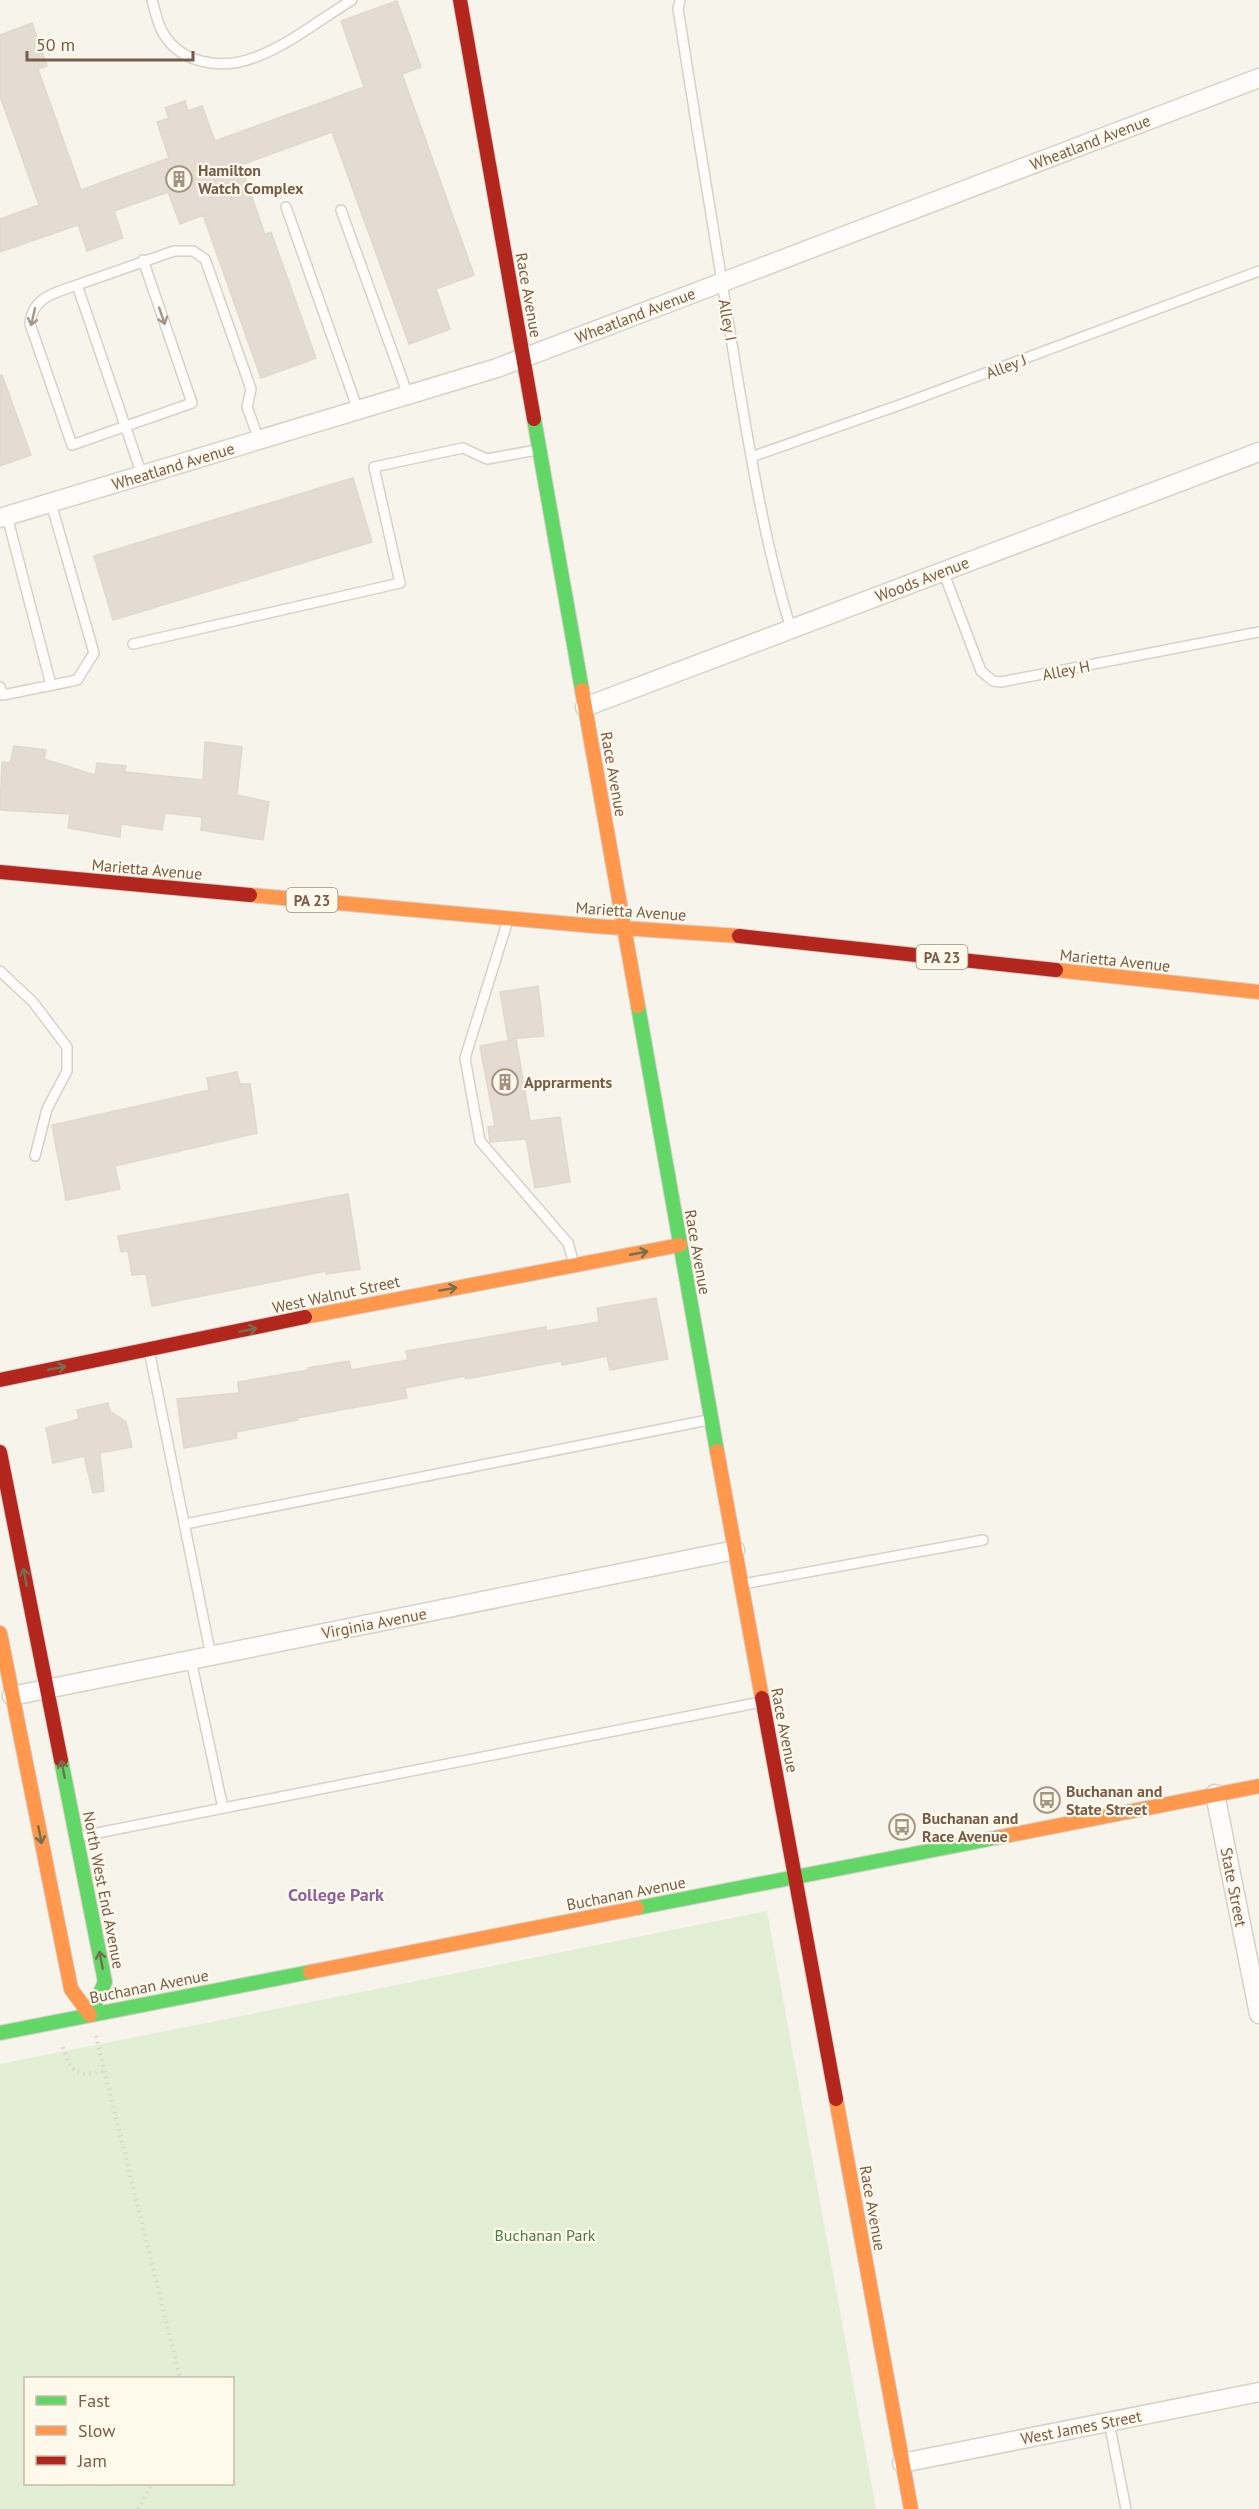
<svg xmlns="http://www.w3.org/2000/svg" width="1259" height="2509" viewBox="0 0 1259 2509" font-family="'PT Sans',sans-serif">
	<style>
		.green { fill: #e2efd5; fill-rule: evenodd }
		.building { fill: #e4dcd2; stroke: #e1d8cd; stroke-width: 1.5 }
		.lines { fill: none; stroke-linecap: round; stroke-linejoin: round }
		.lane-casing { stroke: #d6d1c9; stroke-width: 12 }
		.street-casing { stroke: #d6d1c9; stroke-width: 21 }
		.fast-casing { stroke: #d7d1c9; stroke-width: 16 }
		.slow-casing { stroke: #d7d1c9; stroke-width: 16 }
		.jam-casing { stroke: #d7d1c9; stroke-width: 16 }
		.path { stroke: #dbd4cd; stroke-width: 4; stroke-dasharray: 1.5 4.5; stroke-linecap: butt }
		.lane { stroke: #fefdfc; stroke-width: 9 }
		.street { stroke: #fefdfc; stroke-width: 18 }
		.fast { stroke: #63d668; stroke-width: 14 }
		.slow { stroke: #ff974d; stroke-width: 14 }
		.jam { stroke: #b3261e; stroke-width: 14 }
		.oneway { stroke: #a69588 }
		.oneway2 { stroke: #746f4e }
		.labels { text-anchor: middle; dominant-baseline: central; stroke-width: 4.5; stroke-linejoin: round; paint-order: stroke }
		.shield { fill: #fff9ec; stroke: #a08c7a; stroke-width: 1.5 }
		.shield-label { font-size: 15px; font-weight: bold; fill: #775d49 }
		.street-label { font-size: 16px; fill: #775d49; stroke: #fff9ec }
		.poi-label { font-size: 16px; font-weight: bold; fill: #775d49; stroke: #fff9ec; text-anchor: start }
		.park-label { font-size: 16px; fill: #4d7d41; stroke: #fff9ec }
		.neighbourhood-label { font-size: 18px; font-weight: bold; fill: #8d649b; stroke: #fff9ec }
	</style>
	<rect width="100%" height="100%" fill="#f7f4eb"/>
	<path class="green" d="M767 1911 876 2509H0V2064ZM232 2378V2484H26V2378Z"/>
	<path class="building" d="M397 1 421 67 402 74 474 275 436 289 450 329 409 344 332 132 241 165 265 235 271 232 316 358 261 378 203 215 180 224 168 192 114 211 123 238 87 251 78 225 0 252V219L39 205 0 96V35L32 23 47 66 38 69 81 190 169 158 157 122 169 118 165 108 185 101 188 111 202 106 215 141 364 87 341 21Z
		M2 375 31 455 0 466V376Z
		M353 478 372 542 113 620 94 556Z
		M205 742 242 747 237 795 269 802 263 840 201 830 202 817 165 813 162 830 121 824 120 837 68 828 70 814 0 810 2 762 10 763 14 746 46 750 44 759 95 775 97 763 126 766 125 772 203 780Z
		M538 986 544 1036 508 1039 500 992Z
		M516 1039 530 1121 560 1117 570 1182 535 1188 526 1139 490 1142 488 1127 495 1126 480 1046Z
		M237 1072 240 1084H250L257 1133 115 1166 120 1189 66 1200 52 1125 209 1090 207 1078Z
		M348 1194 360 1269 326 1274V1271L152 1306 146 1274 132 1275 128 1251 121 1252 118 1236Z
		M656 1298 668 1359 610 1370 607 1356 562 1365 561 1361 466 1379 465 1376 405 1388 407 1398 297 1418 298 1420 236 1432 237 1438 184 1448 177 1399 239 1393 238 1382 308 1370V1368L349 1361 351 1370 408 1360 406 1351 546 1327V1331L599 1322 597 1308Z
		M108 1403 110 1411 126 1422 132 1447 100 1453 104 1491 93 1493 84 1456 53 1463 46 1428 79 1419 77 1410Z"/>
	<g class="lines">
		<g class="lane-casing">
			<path id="lane" d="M152 0C155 10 157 22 162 31 180 65 223 70 256 57 289 45 322 18 352 0
				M680 0 678 9C698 133 717 257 738 381 752 464 766 548 791 629
				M286 207 358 410
				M341 210 408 395
				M77 285C55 293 32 297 30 324L72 445 192 403 143 260
				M751 457 908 402 1259 271
				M142 475 77 285 174 251H193L205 259 251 389 247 407 259 440
				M7 516 51 685
				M943 571 981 671 993 681 1001 682 1259 632
				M133 644 400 583 374 467 463 448 487 459 537 450
				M0 687 3 695 77 680 94 653 51 503
				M508 920 465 1058 480 1141 568 1243 574 1264
				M0 971 33 1002 67 1047V1071L47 1109 35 1156
				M149 1350 211 1656
				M185 1524 708 1420
				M743 1584 983 1540
				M191 1660 223 1808
				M77 1837 761 1702
				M1109 2422 1126 2509"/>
		</g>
		<g class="street-casing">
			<path id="street" d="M0 518 497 368 1259 78
				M585 707 1259 452
				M12 1696 735 1550
				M1215 1794 1259 2014
				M902 2463 1259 2392"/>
		</g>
		<g class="fast-casing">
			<path id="fast" d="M534 419 582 690
				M638 1006 717 1451
				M61 1760 105 1982 90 2015
				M637 1908 1000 1837
				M0 2033 310 1972"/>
		</g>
		<g class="slow-casing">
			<path id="slow" d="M582 690 638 1006
				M250 895 594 926 739 936
				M1056 970 1259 992
				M305 1317 680 1245
				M717 1451 762 1698
				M0 1633 71 1989 90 2015
				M1000 1837 1259 1786
				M310 1972 637 1908
				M836 2099 911 2509"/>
		</g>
		<g class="jam-casing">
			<path id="jam" d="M460 0 534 419
				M0 872 250 895
				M739 936 1056 970
				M0 1380 305 1317
				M0 1452 61 1760
				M762 1698 836 2099"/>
		</g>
		<path class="path" d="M96 2036 180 2378
			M63 2047C71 2075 78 2077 105 2071
			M138 2509 152 2484"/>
		<use href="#lane" class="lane"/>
		<use href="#street" class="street"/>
		<use href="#fast" class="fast"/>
		<use href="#slow" class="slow"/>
		<use href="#jam" class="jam"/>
	</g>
	<defs><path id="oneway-shaft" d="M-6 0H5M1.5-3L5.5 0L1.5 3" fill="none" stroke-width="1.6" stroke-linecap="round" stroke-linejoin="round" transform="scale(1.5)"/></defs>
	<g class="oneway">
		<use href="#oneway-shaft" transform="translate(162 316) rotate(71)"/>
		<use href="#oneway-shaft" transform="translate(33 317) rotate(103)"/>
	</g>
	<g class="oneway2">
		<use href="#oneway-shaft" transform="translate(639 1253) rotate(-11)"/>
		<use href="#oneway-shaft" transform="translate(448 1289) rotate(-10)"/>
		<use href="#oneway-shaft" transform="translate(248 1330) rotate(-12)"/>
		<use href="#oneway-shaft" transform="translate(57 1368) rotate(-11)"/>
		<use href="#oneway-shaft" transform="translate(25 1577) rotate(-101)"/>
		<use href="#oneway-shaft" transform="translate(63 1769) rotate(-101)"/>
		<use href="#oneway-shaft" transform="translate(40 1835) rotate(79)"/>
		<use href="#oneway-shaft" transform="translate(101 1960) rotate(-101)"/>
	</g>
	<defs>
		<g id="building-ring" transform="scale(1.35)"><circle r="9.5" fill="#fff9ec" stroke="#a49282" stroke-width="1.5"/><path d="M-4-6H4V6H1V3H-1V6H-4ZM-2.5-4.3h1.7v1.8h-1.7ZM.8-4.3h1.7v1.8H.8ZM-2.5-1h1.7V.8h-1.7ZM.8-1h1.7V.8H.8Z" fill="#a49282"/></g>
		<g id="bus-ring" transform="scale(1.35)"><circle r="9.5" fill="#fff9ec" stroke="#a49282" stroke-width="1.5"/><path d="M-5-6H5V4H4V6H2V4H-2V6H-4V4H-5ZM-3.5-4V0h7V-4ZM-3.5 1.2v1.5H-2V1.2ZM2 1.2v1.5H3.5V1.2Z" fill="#a49282"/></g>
	</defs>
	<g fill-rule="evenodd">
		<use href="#building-ring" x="179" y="179"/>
		<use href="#building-ring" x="505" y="1082"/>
		<use href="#bus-ring" x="1047" y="1800"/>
		<use href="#bus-ring" x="902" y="1827"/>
	</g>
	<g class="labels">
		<g class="shield">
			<rect x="286.5" y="888" width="51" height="24" rx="4.5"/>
			<rect x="916.5" y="945" width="51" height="24" rx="4.5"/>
		</g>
		<g class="shield-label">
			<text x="312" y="900">PA 23</text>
			<text x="942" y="957">PA 23</text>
		</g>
		<g class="street-label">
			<text transform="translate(1090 142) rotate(-21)">Wheatland Avenue</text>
			<text transform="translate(529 295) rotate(80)">Race Avenue</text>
			<text transform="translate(635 315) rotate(-21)">Wheatland Avenue</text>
			<text transform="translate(728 320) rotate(80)">Alley I</text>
			<text transform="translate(1006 366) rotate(-21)">Alley J</text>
			<text transform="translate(173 466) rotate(-17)">Wheatland Avenue</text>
			<text transform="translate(922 579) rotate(-21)">Woods Avenue</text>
			<text transform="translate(1066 670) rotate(-11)">Alley H</text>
			<text transform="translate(614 774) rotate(80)">Race Avenue</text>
			<text transform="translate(147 869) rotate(5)">Marietta Avenue</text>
			<text transform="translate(631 911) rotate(4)">Marietta Avenue</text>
			<text transform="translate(1115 960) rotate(6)">Marietta Avenue</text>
			<text transform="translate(698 1252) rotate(80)">Race Avenue</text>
			<text transform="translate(336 1294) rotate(-12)">West Walnut Street</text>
			<text transform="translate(374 1623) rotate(-11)">Virginia Avenue</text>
			<text transform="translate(785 1730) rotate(79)">Race Avenue</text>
			<text transform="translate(1234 1887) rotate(79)">State Street</text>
			<text transform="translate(104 1890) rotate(79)">North West End Avenue</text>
			<text transform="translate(626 1893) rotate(-11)">Buchanan Avenue</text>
			<text transform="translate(149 1986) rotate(-11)">Buchanan Avenue</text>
			<text transform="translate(873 2208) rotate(80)">Race Avenue</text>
			<text transform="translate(1081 2427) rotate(-11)">West James Street</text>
		</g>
		<g class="poi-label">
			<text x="198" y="170">Hamilton<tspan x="198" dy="18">Watch Complex</tspan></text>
			<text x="524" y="1082">Apprarments</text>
			<text x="1066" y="1791">Buchanan and<tspan x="1066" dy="18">State Street</tspan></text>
			<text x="922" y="1818">Buchanan and<tspan x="922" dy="18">Race Avenue</tspan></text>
		</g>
		<g class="park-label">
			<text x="545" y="2235">Buchanan Park</text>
		</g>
		<g class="neighbourhood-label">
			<text x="336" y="1894">College Park</text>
		</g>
	</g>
	<rect x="24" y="2377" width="210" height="108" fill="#fff9ec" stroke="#c9bbab" stroke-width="1.5"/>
	<rect x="36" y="2396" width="30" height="9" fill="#63d668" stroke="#c9bbab" stroke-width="1.5"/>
	<text x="78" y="2407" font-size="18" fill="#775d49">Fast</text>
	<rect x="36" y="2426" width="30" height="9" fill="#ff974d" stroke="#c9bbab" stroke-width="1.5"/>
	<text x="78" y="2437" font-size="18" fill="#775d49">Slow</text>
	<rect x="36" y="2456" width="30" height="9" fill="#b3261e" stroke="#c9bbab" stroke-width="1.5"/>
	<text x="78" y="2467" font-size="18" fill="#775d49">Jam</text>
	<path d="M27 51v9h166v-9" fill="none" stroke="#775d49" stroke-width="3"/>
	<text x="36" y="51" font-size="18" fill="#775d49" stroke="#fff9ec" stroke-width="4.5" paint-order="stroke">50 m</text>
</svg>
